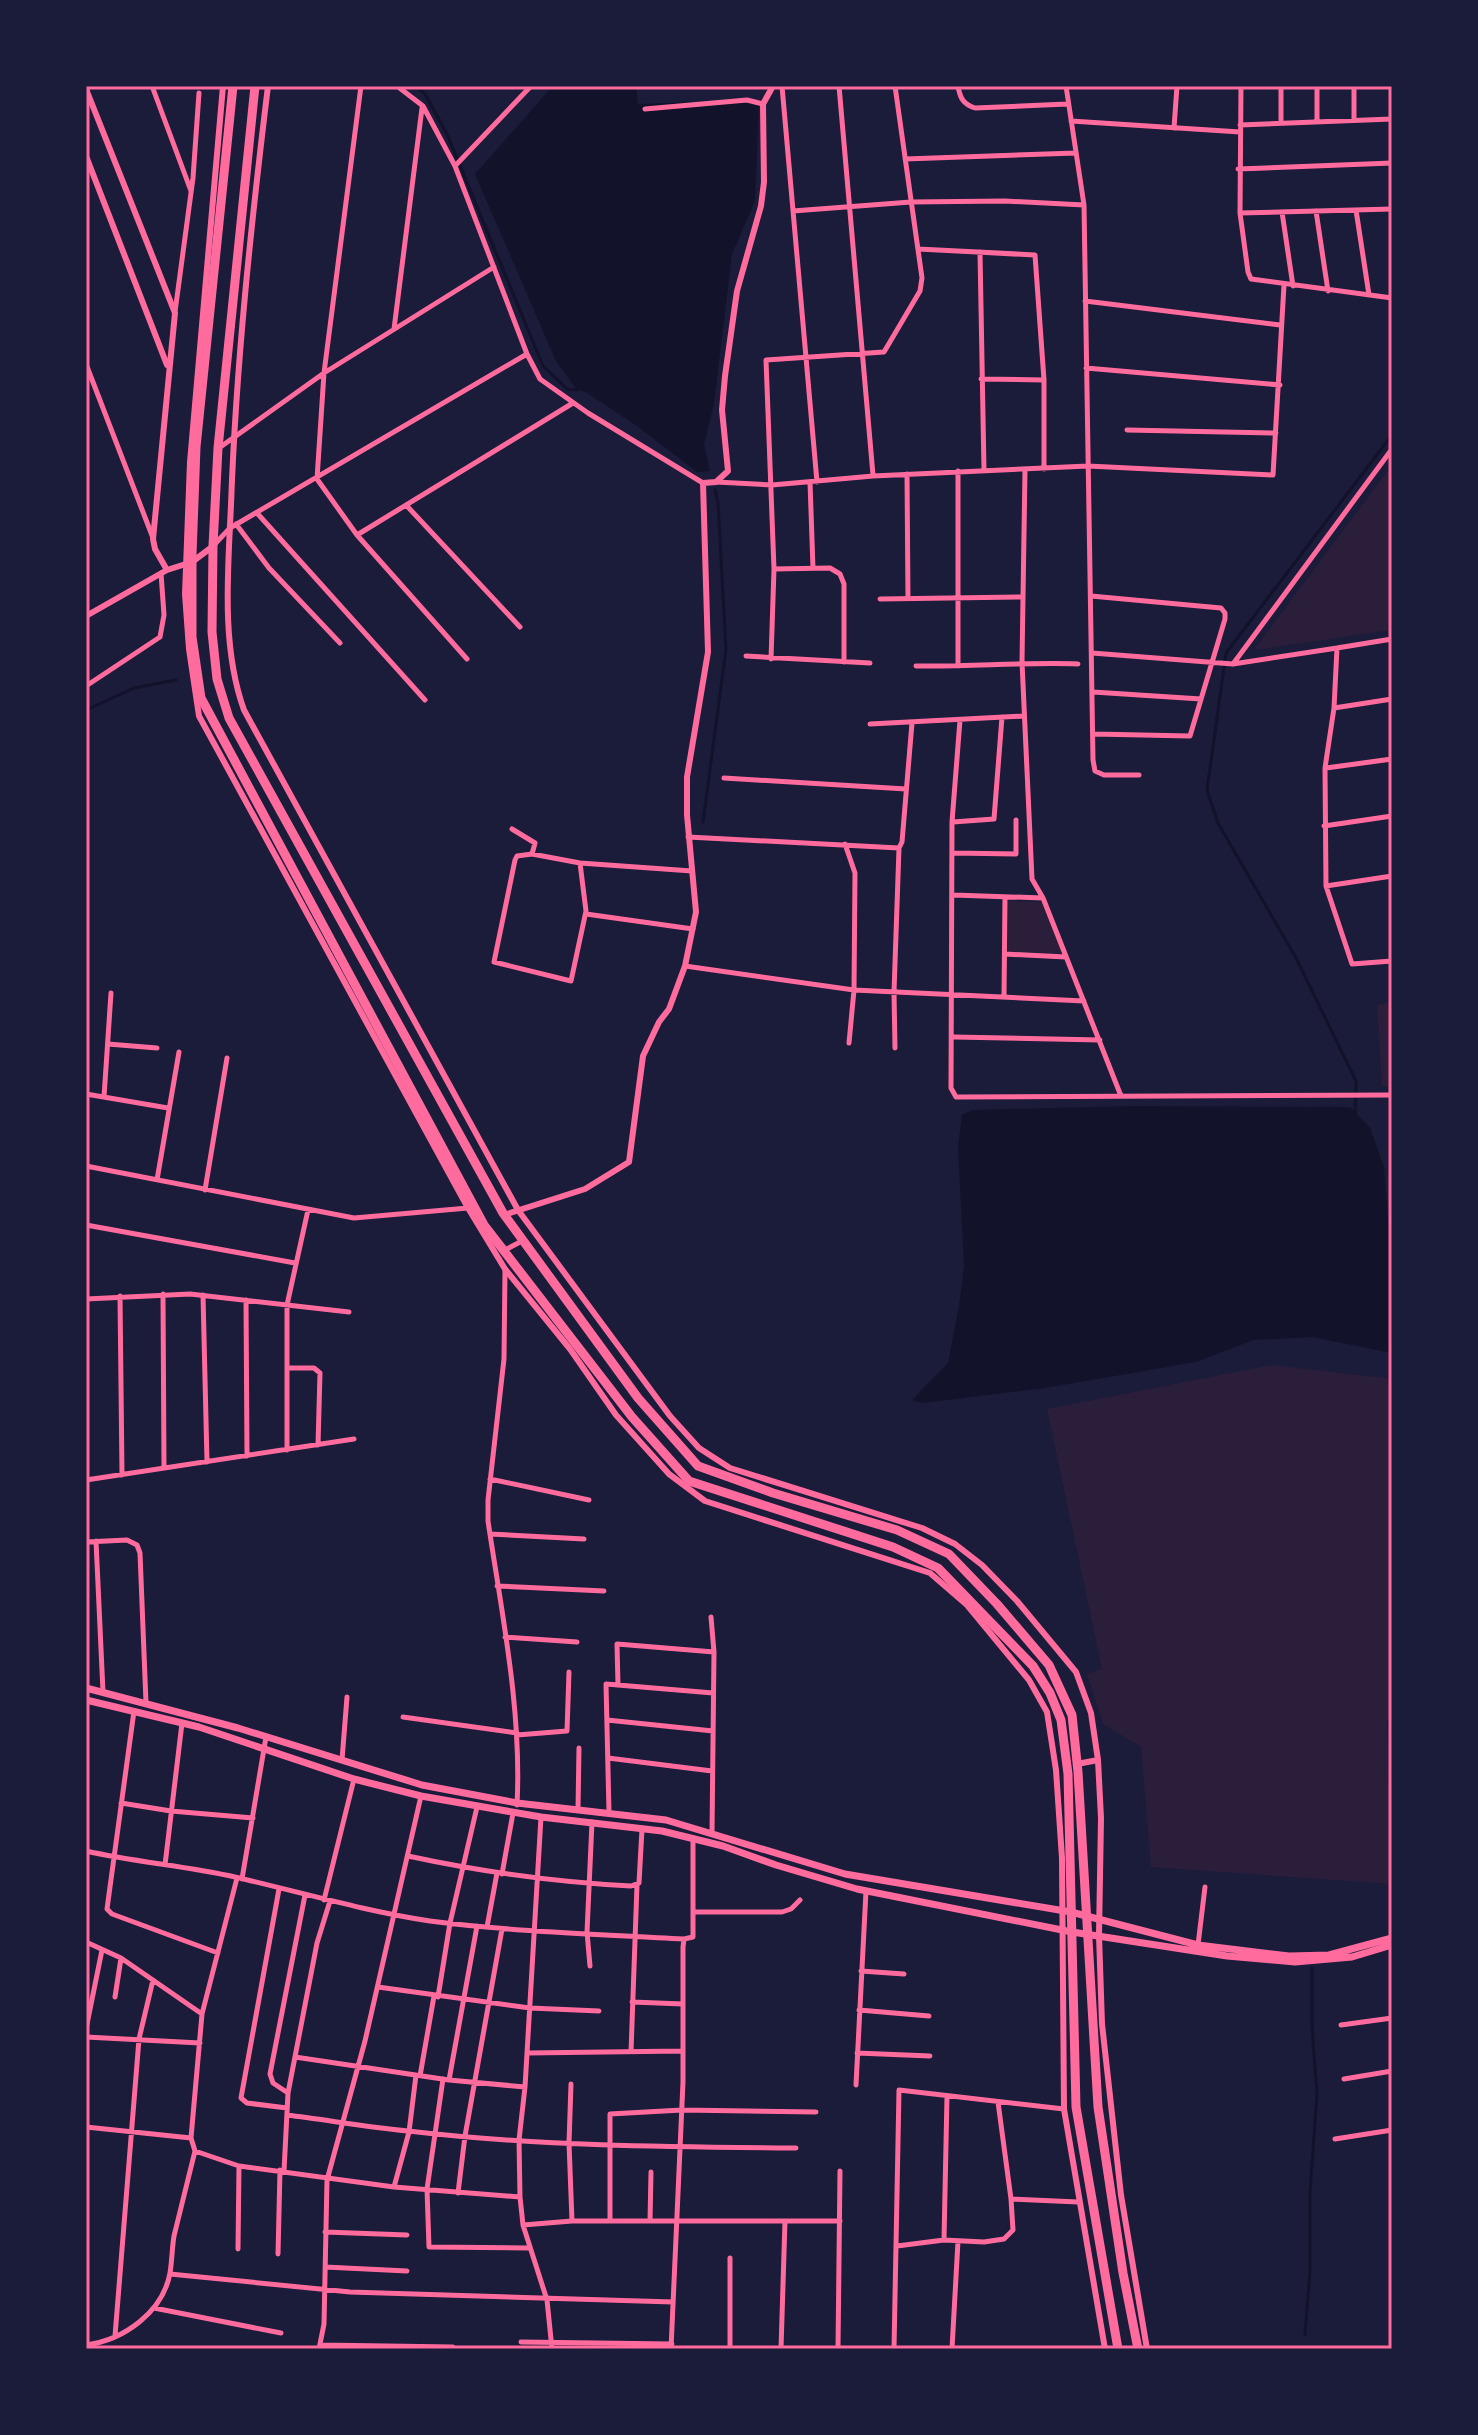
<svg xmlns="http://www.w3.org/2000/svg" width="1478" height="2435" viewBox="0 0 1478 2435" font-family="'Public Sans',sans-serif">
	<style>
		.green { fill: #2a1e3b }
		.water { fill: #12122b }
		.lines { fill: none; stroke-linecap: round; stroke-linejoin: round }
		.stream { stroke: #12122b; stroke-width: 3 }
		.minor { stroke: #ff6b9d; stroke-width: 5 }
		.tertiary { stroke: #ff6b9d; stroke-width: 6 }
		.secondary { stroke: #ff6b9d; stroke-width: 7 }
		.trunk { stroke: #ff6b9d; stroke-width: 9 }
		.neatline { fill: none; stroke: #ff6b9d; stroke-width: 3 }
	</style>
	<rect width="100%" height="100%" fill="#1b1b3a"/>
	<path class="green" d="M1392 465V630L1254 650Z
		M1007 901 1042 902 1063 954 1008 952Z
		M1392 1002V1086H1382L1377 1005Z
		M1272 1365 1392 1379V1720L1387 1721 1392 1884 1151 1867 1141 1747 1103 1724 1087 1674 1102 1669 1047 1409Z"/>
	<path class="water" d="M553 86H636L638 104 759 100 755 201 732 254 714 403 704 445 710 471 697 472 637 426 584 391 577 390 556 361 475 174Z
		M1131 1106 1350 1107 1370 1128 1384 1167 1389 1231 1392 1240V1353L1312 1337 1253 1340 1196 1362 1045 1388 923 1403 912 1400 948 1363 959 1306 964 1266 958 1146 962 1115 972 1110Z"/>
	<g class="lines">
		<path class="stream" d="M415 86 425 94 447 134 543 366 567 389 577 390
			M86 710 134 688 176 680
			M703 822 726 649 718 503 715 490
			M1355 1113 1356 1081 1296 958 1218 823 1207 790 1226 653 1392 435
			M1305 2335 1310 2271V2192L1317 2094 1312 2027V1968"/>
		<path class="minor" d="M152 86 191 191
			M361 86 324 373 317 479 357 535 467 659
			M782 86 817 482
			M839 86 873 475
			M958 86C960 98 963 104 975 108L1067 104
			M1066 86 1084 205 1093 760 1095 771 1104 775H1139
			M1241 86 1240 213 1248 272 1251 279 1392 298
			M1281 86V123
			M1317 86V122
			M1354 86V120
			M645 109 747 100 763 104
			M1071 121 1240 132
			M1240 125 1392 119
			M1174 128 1177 86
			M905 159 1076 153
			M455 166 531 86
			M1238 169 1392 163
			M1356 210 1369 295
			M793 211 911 202 1005 201 1084 205
			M1316 211 1328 291
			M1282 212 1293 286
			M1240 213 1392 209
			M918 249 1035 255 1044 380V469
			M980 252 984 470
			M1085 301 1280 325
			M175 312 193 178 199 93
			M394 329 422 108
			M527 354 540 379 588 413 703 483
			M86 364 153 538
			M1086 368 1280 385
			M981 379 1044 380
			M1127 430 1276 433
			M219 448 324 373 494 267
			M1025 470 1022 662 1032 879 1043 898
			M907 474 908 599
			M716 482 772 485 873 476 1088 466 1273 475 1284 285
			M810 482 813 568
			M406 505 520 627
			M257 513 425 700
			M236 524 269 568 340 643
			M357 535 573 403
			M213 546 230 528 527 354 455 166 423 106 397 86
			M774 569 830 568 840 574 844 584V662
			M1091 596 1221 608 1225 613V619L1190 736 1094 734
			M880 599 1023 597
			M1392 639 1337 648 1334 708 1325 768 1326 886 1352 964 1392 961
			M1092 653 1233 664 1337 648
			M746 656 870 663
			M771 659 774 569 766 360 884 352 920 291 922 278 895 86
			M1233 664 1392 449
			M916 666C970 667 1024 662 1078 664
			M958 666V471
			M86 686 160 637 164 615 161 573
			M1093 692 1201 699
			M1334 708 1392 699
			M960 720 952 822 951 1088 956 1097 1392 1095
			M870 724 1024 716
			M1326 768 1392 759
			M724 778 906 789
			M953 822 994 819 1002 717
			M1324 826 1392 816
			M512 829 535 843 532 854 580 863 692 871
			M688 837 899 848 894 992 895 1048
			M845 844 855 873 854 990 849 1043
			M899 848 902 842 912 723
			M953 853 1016 854V820
			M532 854 517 856 515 860 494 962 571 981 586 911 580 863
			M1326 886 1392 876
			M954 895 1043 898 1121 1096
			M586 914 693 929
			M1005 954 1066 957
			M685 966 854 990 1084 1001
			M1004 997 1005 897
			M954 1037 1100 1040
			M108 1044 157 1048
			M86 1094 168 1108
			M104 1097 111 993
			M86 1166 354 1218 468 1208
			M157 1180 179 1052
			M205 1190 227 1058
			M86 1225 295 1263
			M503 1251 522 1241
			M505 1270 504 1359 488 1500V1521C502 1615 522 1711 517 1805
			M163 1294 164 1468
			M203 1295 207 1462
			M120 1296 122 1475
			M86 1299 190 1294 349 1312
			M246 1300 247 1456
			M287 1368H314L320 1373 318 1445
			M287 1450V1305L308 1210
			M490 1479 589 1500
			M86 1480 354 1439
			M490 1534 584 1539
			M96 1541 103 1692
			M86 1542 127 1540 137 1545 140 1553 146 1703
			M497 1586 604 1591
			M711 1617 714 1652 712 1833
			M505 1637 577 1642
			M618 1685 617 1644 714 1652
			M134 1711 107 1909 112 1914 218 1953
			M403 1717 517 1733
			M607 1720 713 1731
			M517 1735 567 1731 569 1672
			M608 1758 712 1771
			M342 1760 347 1697
			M121 1803 171 1811 253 1818
			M578 1809 579 1748
			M609 1812 606 1684 713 1693
			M541 1817 525 2087 519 2140 520 2197 523 2225 547 2300 552 2349
			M86 1851C135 1862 186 1866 235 1877 300 1892 364 1911 430 1921 514 1932 599 1934 684 1939
			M408 1856C482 1872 555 1882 631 1886L639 1883 642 1829
			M165 1865 182 1723
			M502 1874 513 1813
			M242 1879 266 1737
			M279 1889 241 2098 247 2103 287 2108
			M324 1900 354 1779
			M693 1912H782L791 1909 800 1900
			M487 1927 497 1873
			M86 1942 121 1958 202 2014
			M1198 1945 1205 1887
			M590 1966 587 1932 592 1822
			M861 1971 904 1974
			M378 1987 530 2008 599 2011
			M115 1997 121 1958
			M438 1997 450 1923 477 1807
			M632 2002 683 2004
			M859 2010 929 2016
			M1341 2025 1392 2018
			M86 2029 102 1950
			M86 2037 200 2043
			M631 2052 637 1885
			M527 2053 683 2051
			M857 2053 930 2056
			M295 2057 449 2080 525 2087
			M420 2076 434 1996
			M443 2079 427 2189 429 2247 528 2248
			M1344 2079 1392 2071
			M449 2080 477 1926
			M571 2084 569 2143 572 2221
			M856 2085 866 1891
			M288 2093 273 2083 270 2074 305 1895
			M998 2102 1011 2199
			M287 2115C327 2120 367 2127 408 2131 536 2146 667 2147 796 2148
			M86 2127 191 2138
			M1335 2139 1392 2130
			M195 2151 239 2166 394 2187 520 2197
			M284 2171 288 2093 317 1943 330 1901
			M394 2187 409 2132 416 2075
			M458 2193 465 2136 502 1929
			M610 2221V2114L682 2110 816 2112
			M650 2221 651 2172
			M523 2225 572 2221H840
			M325 2232 407 2235
			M944 2240 947 2096
			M897 2246 944 2240 984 2242 1004 2239 1013 2230 1011 2199 1078 2202
			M238 2249 239 2166
			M278 2254 280 2170
			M325 2267 407 2271
			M170 2274 350 2292 673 2302
			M154 2308 281 2333
			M115 2336 139 2039 153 1980
			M521 2342 672 2344
			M86 2345C124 2340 163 2312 170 2273 172 2261 172 2248 174 2236 181 2207 188 2179 195 2151L191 2138 202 2014 237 1878
			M320 2345 453 2347
			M319 2349 324 2324 327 2180 365 2041 421 1796
			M671 2349 683 2082V1947L684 1939 693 1937V1840
			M730 2349V2258
			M781 2349 785 2221
			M838 2349 840 2171
			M894 2349 899 2090 1064 2109
			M952 2349 958 2241"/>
		<path class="tertiary" d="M223 86 190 462 185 594 189 649 199 716 468 1208 505 1269 570 1349 616 1415 669 1474 705 1501 930 1573 967 1605 1029 1680 1047 1712 1056 1770 1062 1858 1064 2109 1105 2349
			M268 86C251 225 236 365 231 505 228 571 221 646 244 710L518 1210 670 1416 699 1448 730 1468 922 1528 955 1544 982 1565 1017 1601 1076 1672 1091 1713 1098 1760 1101 1818 1099 1935 1102 2024 1121 2195 1147 2349
			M86 89 175 313 153 539 155 549 167 570
			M86 156 167 365
			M86 616 167 570 192 562 212 547
			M504 1215 585 1189 629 1162 643 1056 659 1022 669 1009 685 966 696 912 687 815V777L708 652 703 483 716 482 728 471 722 410 725 376 737 291 761 206 764 182 763 104 773 86
			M1077 1764 1098 1760"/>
		<path class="secondary" d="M86 1688 238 1728 422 1785 517 1803 666 1820 845 1874 1071 1912 1198 1945 1289 1956 1329 1955 1392 1938
			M86 1700 199 1727 354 1779 421 1796 541 1817 662 1831 723 1846 776 1865 857 1889 1072 1932 1227 1956 1295 1962 1352 1957 1392 1945"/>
		<path class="trunk" d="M233 86 196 447 192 555V637L201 698 484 1225 632 1417 689 1481 893 1547 938 1568 1033 1666 1050 1693 1061 1720 1068 1774 1076 2107 1118 2349
			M255 86 218 448 213 546 212 632 217 679 229 718 503 1213 638 1398 698 1466 773 1493 897 1530 949 1554 997 1604 1049 1665 1072 1715 1078 1772 1098 2107 1123 2273 1138 2349"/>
	</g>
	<rect width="1478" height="2435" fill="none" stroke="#1b1b3a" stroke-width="176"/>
	<rect x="88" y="88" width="1302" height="2259" class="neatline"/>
</svg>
